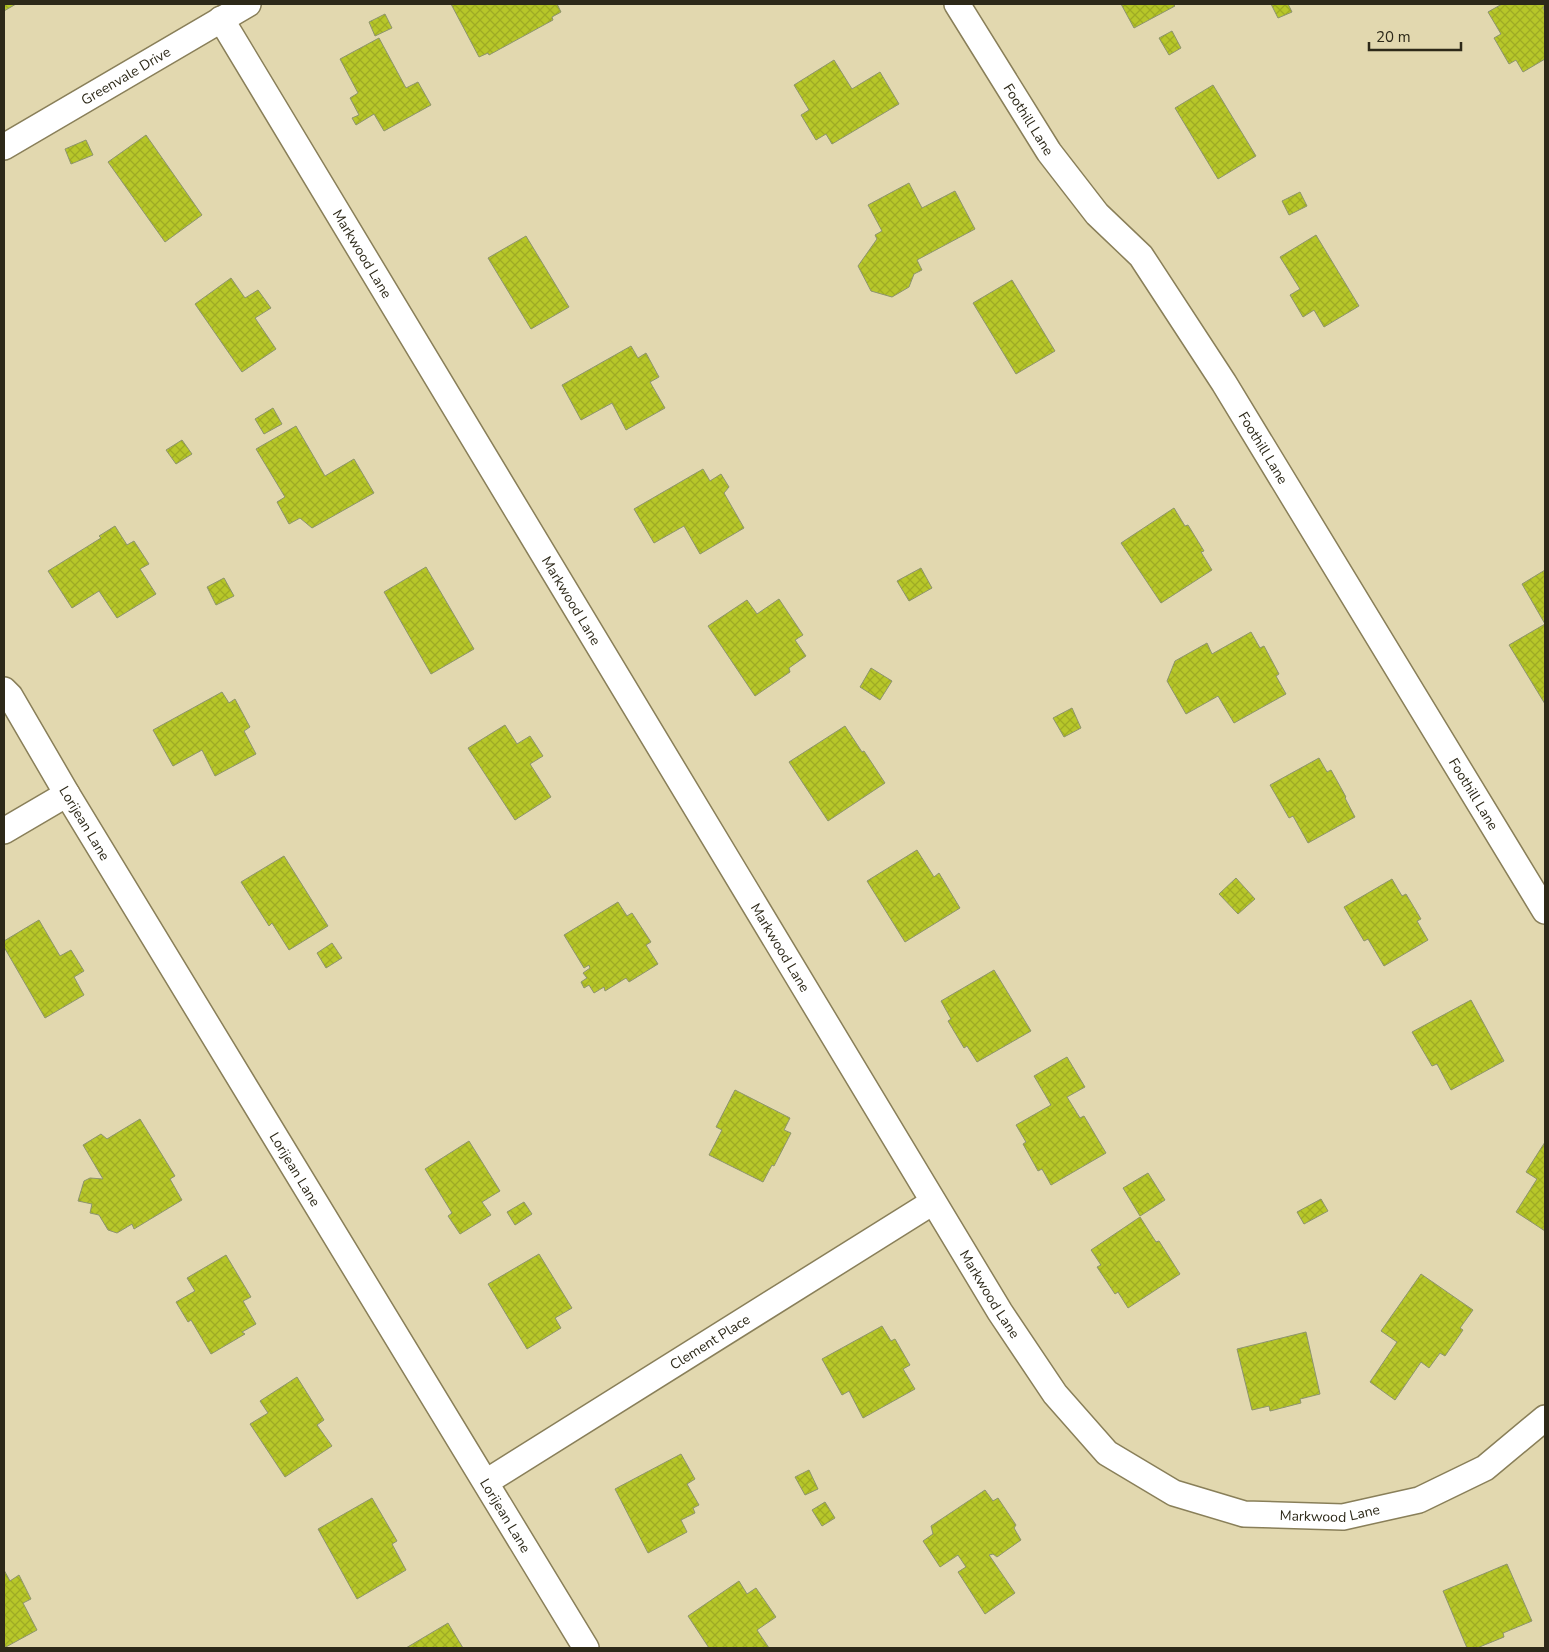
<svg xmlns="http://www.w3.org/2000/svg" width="1549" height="1652" viewBox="0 0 1549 1652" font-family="'Nunito Sans',sans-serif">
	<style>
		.building { fill: url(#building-cross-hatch); stroke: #8d946d }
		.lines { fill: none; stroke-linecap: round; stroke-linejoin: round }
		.street-casing { stroke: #897f59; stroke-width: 28 }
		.street { stroke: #fff; stroke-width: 25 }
		.labels { text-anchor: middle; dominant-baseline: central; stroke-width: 4.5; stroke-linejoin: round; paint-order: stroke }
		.street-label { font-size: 14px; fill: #2d2919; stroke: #e2d8af }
	</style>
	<defs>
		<pattern id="building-cross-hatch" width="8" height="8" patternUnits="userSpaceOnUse" patternTransform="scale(1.25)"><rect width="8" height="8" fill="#b7c729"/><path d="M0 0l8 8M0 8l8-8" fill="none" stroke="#9eab24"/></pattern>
	</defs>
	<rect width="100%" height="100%" fill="#e2d8af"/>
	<path class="building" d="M4 4H16L4 11Z
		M451 4H557L561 12 552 17 553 20 489 55 488 53 479 57Z
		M1121 4H1173L1175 6 1134 28Z
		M1271 4H1288L1292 12 1278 18Z
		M1502 4H1544L1545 5 1543 8 1545 12V59L1523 72 1516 60 1509 64 1494 38 1501 34 1488 12Z
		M385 14 392 28 375 36 369 22Z
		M1172 31 1181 48 1169 55 1159 38Z
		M379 38 406 88 418 82 431 105 384 131 374 114 356 125 352 118 359 115 350 98 358 93 340 59Z
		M834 60 852 89 880 72 899 104 832 144 826 134 816 140 801 115 809 110 794 85Z
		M1213 85 1256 156 1218 179 1175 108Z
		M146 135 202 215 165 242 108 162Z
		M86 140 93 155 71 164 65 149Z
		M909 183 922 208 955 191 975 229 917 260 922 270 914 274 909 287 892 297 871 291 858 266 877 239 875 235 882 231 868 205Z
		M1300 192 1307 206 1289 215 1282 201Z
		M1316 235 1359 306 1324 327 1314 310 1303 317 1290 295 1300 289 1280 257Z
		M526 236 569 307 531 329 488 258Z
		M231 278 245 298 258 290 271 308 255 318 276 349 242 372 195 304Z
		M1012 280 1055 351 1016 374 973 303Z
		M631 346 638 358 646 353 659 377 650 382 665 408 626 430 612 403 581 420 562 385Z
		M273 408 282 424 264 434 255 419Z
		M296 426 325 476 354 459 374 493 312 528 300 518 289 524 277 502 285 497 256 449Z
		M182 440 192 454 176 464 166 450Z
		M703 469 710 481 721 474 729 487 724 493 744 528 700 554 684 526 654 543 634 509Z
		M1174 508 1185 526 1188 525 1204 551 1201 552 1212 570 1161 603 1121 543Z
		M115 526 127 545 134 541 149 564 140 569 156 594 117 618 99 591 72 608 48 571 101 538 99 536Z
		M426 567 474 649 431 674 384 592Z
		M921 568 932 588 909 601 897 581Z
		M1545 570V624L1522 584Z
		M224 578 234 596 216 605 207 587Z
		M779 599 803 635 795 640 806 656 789 668 790 672 755 696 708 626 747 600 757 614Z
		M1545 624V704L1509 645Z
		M1251 632 1260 648 1264 646 1279 674 1276 676 1286 694 1234 723 1218 696 1186 714 1167 681 1175 661 1207 643 1212 654Z
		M871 668 892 681 880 700 860 687Z
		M222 692 229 703 235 699 250 727 244 731 256 754 215 776 202 750 173 766 153 730Z
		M1072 708 1081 728 1064 737 1053 718Z
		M505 725 517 744 530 736 543 756 530 764 551 797 515 820 468 748Z
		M845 726 862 752 864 751 885 783 828 821 789 762Z
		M1319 758 1327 772 1331 770 1346 797 1345 798 1355 817 1308 843 1293 816 1289 818 1270 785Z
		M917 850 934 877 939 873 960 908 905 942 867 881Z
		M284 856 328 926 289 950 272 923 269 926 241 882Z
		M1236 878 1255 899 1238 914 1219 894Z
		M1392 879 1402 896 1406 894 1421 919 1417 921 1428 940 1384 966 1368 939 1364 941 1344 907Z
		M618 902 627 916 632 913 651 942 646 945 658 964 629 982 626 978 605 991 604 987 594 993 589 985 584 988 581 982 587 978 583 973 590 968 589 965 584 968 564 935Z
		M39 920 60 956 71 950 84 971 74 977 84 995 45 1018 4 947V941Z
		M332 943 342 958 326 968 317 953Z
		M994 970 1031 1031 977 1062 967 1046 964 1048 948 1021 951 1019 941 1001Z
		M1471 1000 1504 1061 1451 1090 1437 1064 1432 1066 1412 1032Z
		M1067 1057 1085 1087 1067 1097 1080 1118 1084 1116 1106 1153 1051 1185 1042 1169 1038 1171 1023 1144 1026 1142 1016 1125 1051 1105 1034 1076Z
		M735 1090 790 1118 784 1130 791 1133 774 1166 772 1165 763 1182 709 1155 722 1130 716 1127Z
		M140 1119 175 1176 170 1179 182 1200 134 1229 132 1224 117 1233 108 1230 99 1215 90 1213 92 1204 78 1201 84 1181 90 1178 103 1179 83 1145 101 1134 107 1139Z
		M469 1141 500 1191 482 1202 491 1215 460 1234 448 1216 452 1213 425 1169Z
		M1545 1142V1231L1516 1212 1537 1179 1526 1172Z
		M1148 1173 1165 1200 1140 1216 1123 1188Z
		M1321 1199 1328 1211 1304 1224 1297 1212Z
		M524 1202 532 1214 515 1225 507 1212Z
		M1140 1217 1156 1242 1159 1241 1180 1274 1128 1308 1118 1292 1115 1294 1097 1267 1101 1265 1091 1250Z
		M539 1254 572 1308 555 1318 561 1328 527 1349 488 1284Z
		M226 1255 251 1297 243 1301 256 1324 242 1332 245 1334 211 1354 191 1320 188 1322 176 1302 195 1291 187 1278Z
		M1421 1274 1473 1310 1460 1328 1463 1330 1445 1356 1440 1353 1429 1368 1421 1362 1395 1400 1370 1382 1397 1342 1381 1331Z
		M882 1326 891 1341 895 1339 910 1365 903 1369 915 1389 863 1418 849 1391 842 1395 822 1359Z
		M1306 1332 1320 1394 1300 1399 1301 1403 1270 1411 1269 1406 1252 1410 1237 1349Z
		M297 1377 324 1420 317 1425 332 1446 285 1477 250 1424 268 1413 260 1401Z
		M681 1454 695 1479 687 1484 699 1505 693 1508 695 1513 681 1520 687 1532 648 1553 615 1489Z
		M809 1470 818 1489 805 1495 795 1477Z
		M985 1490 993 1501 998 1498 1016 1525 1014 1528 1021 1540 997 1557 993 1554 989 1555 1015 1593 985 1614 958 1572 966 1567 958 1555 940 1567 923 1541 933 1534 931 1526Z
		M372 1498 397 1541 392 1544 406 1570 357 1599 318 1529Z
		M825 1502 835 1518 822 1526 812 1510Z
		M1507 1564 1532 1621 1503 1633 1504 1637 1477 1648H1467L1443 1591Z
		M4 1570 10 1581 19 1575 31 1599 23 1603 37 1630 4 1648Z
		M739 1581 747 1594 756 1588 776 1617 757 1630 769 1648H709L688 1616Z
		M448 1623 463 1648H406Z"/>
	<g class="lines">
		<g class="street-casing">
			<g id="street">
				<path id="s1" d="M957 4 1049 152 1097 214 1141 256 1224 383 1545 911"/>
				<path id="s2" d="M221 19 1000 1312 1055 1394 1107 1453 1174 1493 1244 1514 1343 1517 1419 1500 1485 1468 1545 1418"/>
				<path id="s3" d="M4 147 248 4"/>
				<path id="s4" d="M4 690 10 696 67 794 586 1648"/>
				<path d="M4 831 67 794"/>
				<path id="s5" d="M486 1482 933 1202"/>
			</g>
		</g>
		<use href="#street" class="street"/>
	</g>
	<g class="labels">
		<g class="street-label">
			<text stroke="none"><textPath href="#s3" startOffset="141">Greenvale Drive</textPath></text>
			<text stroke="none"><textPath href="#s1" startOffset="136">Foothill Lane</textPath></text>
			<text stroke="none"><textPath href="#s2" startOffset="274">Markwood Lane</textPath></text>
			<text stroke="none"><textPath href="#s1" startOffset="541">Foothill Lane</textPath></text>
			<text stroke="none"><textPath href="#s2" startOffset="679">Markwood Lane</textPath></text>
			<text stroke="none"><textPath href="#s1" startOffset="946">Foothill Lane</textPath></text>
			<text stroke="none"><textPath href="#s4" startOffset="156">Lorijean Lane</textPath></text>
			<text stroke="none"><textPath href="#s2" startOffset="1084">Markwood Lane</textPath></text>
			<text stroke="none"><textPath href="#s4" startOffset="561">Lorijean Lane</textPath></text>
			<text stroke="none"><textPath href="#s2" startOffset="1489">Markwood Lane</textPath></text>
			<text stroke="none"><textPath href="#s5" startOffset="264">Clement Place</textPath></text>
			<text stroke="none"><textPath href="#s2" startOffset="1924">Markwood Lane</textPath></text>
			<text stroke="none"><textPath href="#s4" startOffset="966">Lorijean Lane</textPath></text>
		</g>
	</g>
	<rect width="1549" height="1652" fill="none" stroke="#2d2919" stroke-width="10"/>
	<path d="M1369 42v8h92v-8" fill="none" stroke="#2d2919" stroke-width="2.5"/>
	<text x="1376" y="42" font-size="15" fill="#2d2919" stroke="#e2d8af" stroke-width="4" paint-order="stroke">20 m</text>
</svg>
